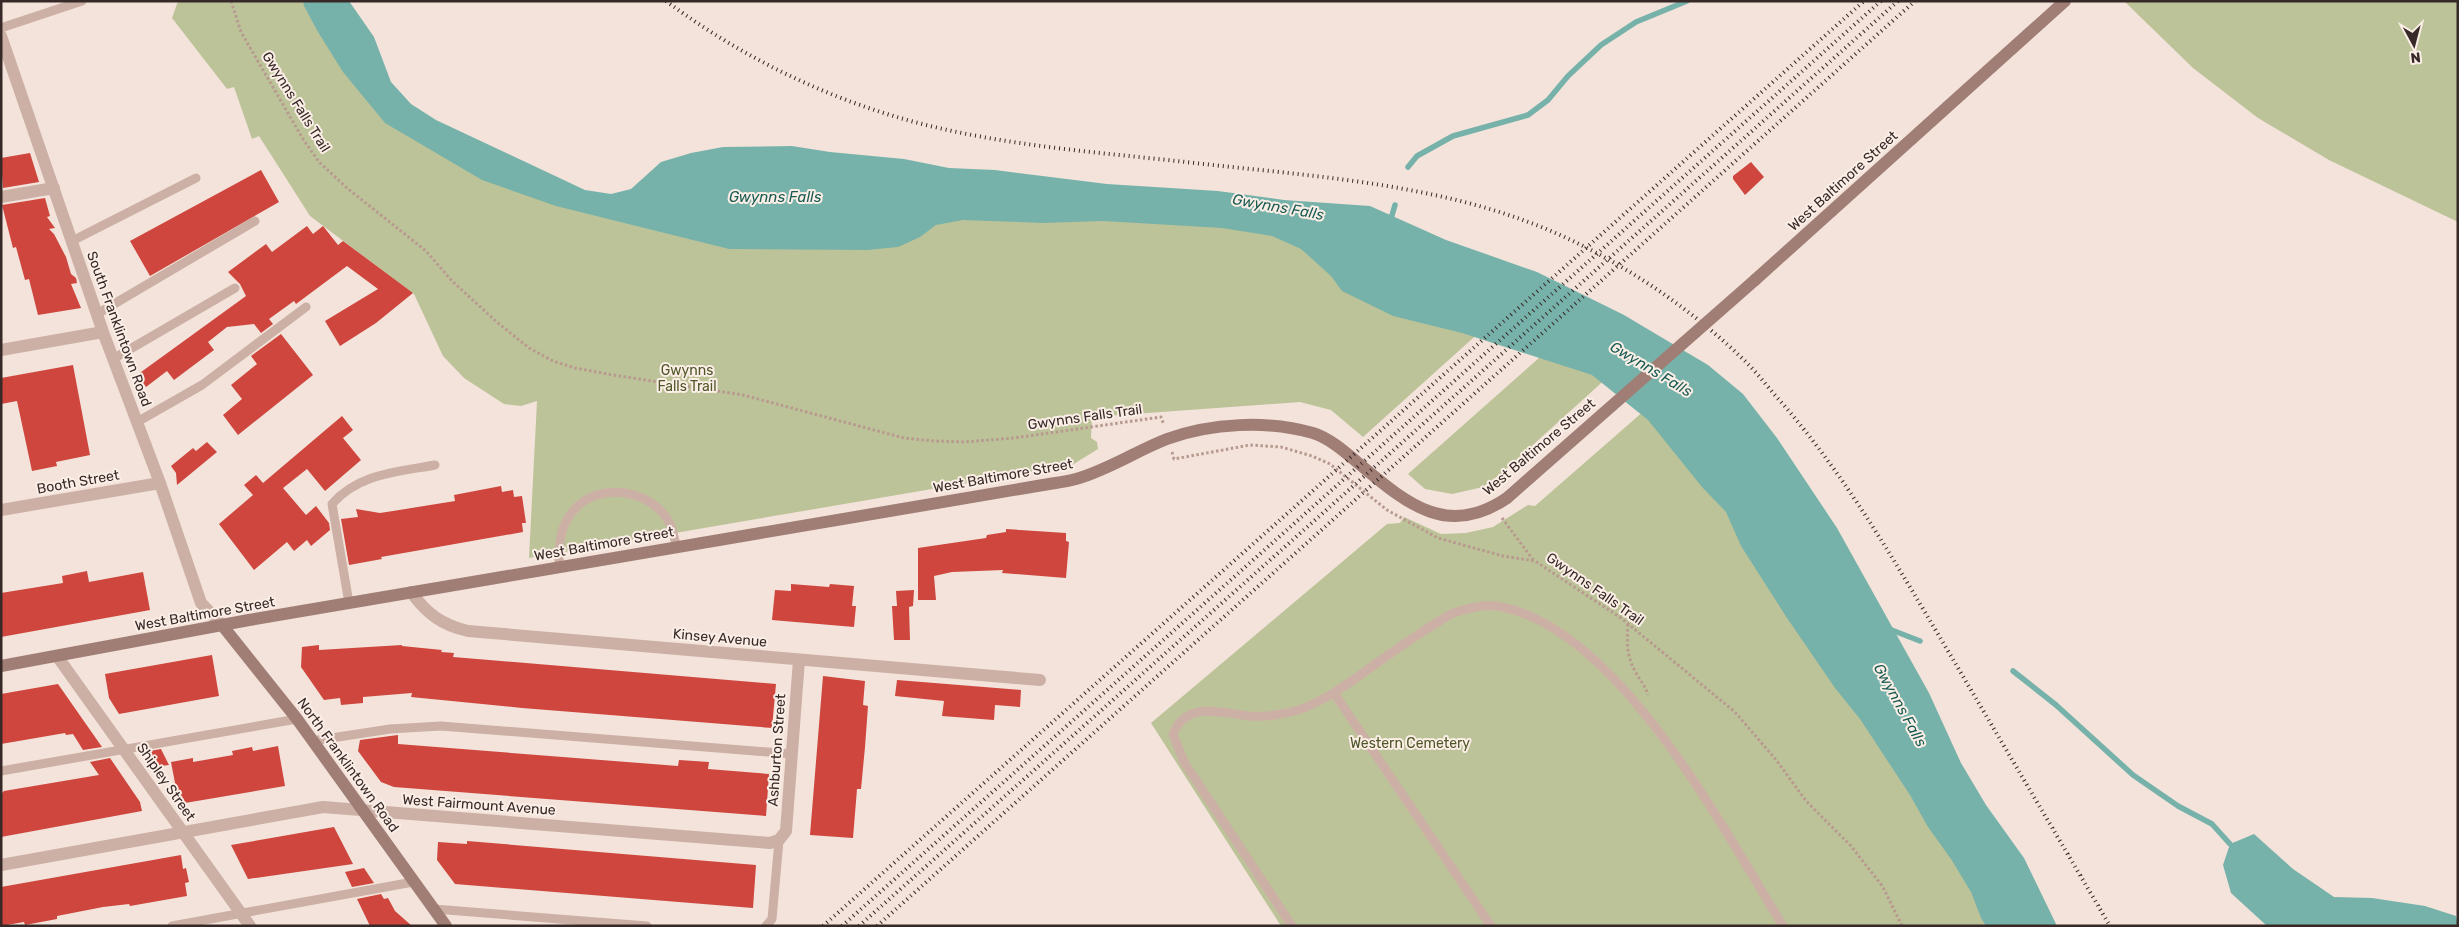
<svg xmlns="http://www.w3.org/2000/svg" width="2459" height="927" viewBox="0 0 2459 927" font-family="Rubik,sans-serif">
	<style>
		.green { fill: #bdc399 }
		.water { fill: #77b2aa }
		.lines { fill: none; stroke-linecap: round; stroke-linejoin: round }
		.stream { stroke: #77b2aa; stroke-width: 5.5 }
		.building { fill: #ce463d }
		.path { stroke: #b8998f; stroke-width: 3; stroke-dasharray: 2.5 2.5; stroke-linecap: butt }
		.lane { stroke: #ccb0a5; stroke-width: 9 }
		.street { stroke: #ccb0a5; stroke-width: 12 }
		.secondary { stroke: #a07e76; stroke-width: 12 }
		.rail { stroke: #372927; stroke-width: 4; stroke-dasharray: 1 4; stroke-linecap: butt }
		.secondary-bridge { stroke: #a07e76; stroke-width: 12 }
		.labels { text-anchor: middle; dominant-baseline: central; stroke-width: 4; stroke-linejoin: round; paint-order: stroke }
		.street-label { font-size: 14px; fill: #372927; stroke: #fbeee6 }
		.park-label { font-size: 14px; fill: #4f5729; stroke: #fbeee6 }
		.water-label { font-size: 15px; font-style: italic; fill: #195c54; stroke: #fbeee6 }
	</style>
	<rect width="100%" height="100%" fill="#f3e3da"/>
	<path class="green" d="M178 1H330L408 120 626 214 967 196 1223 210 1502 312 1363 437 1331 410 1300 402 1092 417 1091 438 1097 442 1098 449 1072 465 529 558 537 401 521 406 504 404 464 378 443 356 414 294 310 216 259 136 252 139 234 87 227 89 172 18Z
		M2124 1H2458V222L2329 160 2258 118 2193 68Z
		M1583 319 1631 356 1502 473 1483 487 1452 494 1425 489 1408 474Z
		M1676 383 2028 926H1281L1151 723 1387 524 1400 523 1404 517 1441 534 1466 533 1493 527 1528 505 1535 506Z"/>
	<path class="water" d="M303 1H349L374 37 391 82 411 104 436 120 585 190 611 194 631 189 661 162 691 153 723 147 792 146 830 152 904 159 949 168 995 170 1107 184 1218 191 1284 200 1370 206 1446 240 1537 272 1624 315 1708 365 1743 394 1777 438 1837 528 1929 693 1961 763 1986 805 2024 858 2057 926H1986L1981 918 1971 892 1951 859 1928 827 1910 795 1860 719 1835 688 1787 618 1741 546 1726 512 1702 487 1648 420 1592 375 1462 333 1393 316 1342 291 1331 276 1301 249 1272 236 1222 228 1103 221 1043 223 963 220 936 225 920 237 898 247 867 250 729 249 556 206 482 180 385 123 343 72 318 32 304 6Z
		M2254 834 2293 869 2334 897 2372 898 2425 906 2456 916 2458 926H2267L2231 893 2223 865 2230 844Z"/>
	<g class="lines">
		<path class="stream" d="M1408 167 1417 156 1453 136 1528 115 1548 100 1568 76 1601 45 1636 22 1687 1
			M1390 222 1395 205
			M1889 629 1920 641
			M2013 671 2056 705 2133 775 2178 806 2212 824 2230 844"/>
	</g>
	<path class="building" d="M30 153 39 182 3 188 1 158Z
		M1751 162 1764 177 1745 195 1733 179V176Z
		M261 170 279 202 150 276 130 241Z
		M45 198 50 216 47 217 55 228 49 229 54 234 66 257 71 274 76 278 77 283 71 284 81 308 38 315 29 279 25 280 16 247 13 248 2 205Z
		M307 226 313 234 323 226 338 245 343 241 413 293 376 323 340 346 325 321 378 289 347 266 296 304 294 301 269 319 273 324 261 333 254 324 227 327 208 342 214 350 174 380 167 371 146 387 137 375 246 296 240 284 228 272 266 244 272 252Z
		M281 334 313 375 238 435 223 415 242 399 231 385 257 364 251 356Z
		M73 365 90 455 56 462 57 466 32 471 17 401 1 404V378Z
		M342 416 353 430 343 438 361 460 325 491 307 469 283 488 306 515 316 506 329 523 330 530 311 546 307 540 294 551 287 542 254 570 219 524 253 495 244 485 256 475 263 483Z
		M207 442 217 452 177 485 176 473 171 466 193 448 196 451Z
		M501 486 502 492 513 490 514 497 522 496 526 523H522L523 532 381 557 382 559 349 565 341 519 358 517 356 509 380 513 393 511 455 501 454 495Z
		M1006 529 1066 533V541L1069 542 1066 578 1002 573 1003 570 952 572 934 576 936 600H918V548L986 538 987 535 1006 532Z
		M87 571 89 582 143 572 150 610 1 637V593L63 583 62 576Z
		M791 584 829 587 830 584 854 586 852 606H856L854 627 772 620 775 590 791 591Z
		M914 590 913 606 909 607 910 640H894L892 606H897L896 591Z
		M319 645V650L402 645V646L442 650 441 652 454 653 453 657 776 684 772 728 522 708 411 697 412 693 363 697V703L341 705 340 698 324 700 301 667 302 647Z
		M212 655 219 696 119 714 109 698 105 674Z
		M823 676 865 681 863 705 868 706 865 747 861 789H857L853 838 810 835Z
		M897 680 1021 690 1020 707 995 705 994 720 942 716 944 701 895 696Z
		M58 684 102 747 83 750 73 734 66 735 65 733 1 744V694Z
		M398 735V744L678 766 679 760 709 762 708 769 769 774 766 816 394 787 381 782 358 751 360 740Z
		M278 746 285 786 179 804 171 762 193 758V762L233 755 232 751 252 747 253 751Z
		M161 749 169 765 153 767 144 752Z
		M110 758 140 802 142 811 1 837V794L4 791 99 775 90 762Z
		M334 827 353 864 248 879 231 845Z
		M467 841 756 865 753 908 455 884 437 860 438 842 467 844Z
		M181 855 183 869 186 868 189 882 185 883 187 896 130 906 129 904 103 907 57 916V919L25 925 24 922 1 926V887Z
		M364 868 374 883 352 887 345 872Z
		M381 894 384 899 388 898 395 911 412 926H370L357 899Z"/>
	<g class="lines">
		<path class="path" d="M231 1 241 32 303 139 319 162 347 188 426 251 452 281 498 323 529 348 553 361 575 368 613 375 743 395 904 438 935 441 964 442 1014 438 1161 417 1164 425
			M1172 452 1174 459 1250 445 1281 447 1312 456 1330 464 1387 510 1438 538 1503 556 1535 561 1621 618 1735 712 1777 761 1806 801 1851 846 1883 887 1902 926
			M1502 518 1534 561
			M1628 624C1627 641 1626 655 1635 671 1639 679 1645 685 1648 695"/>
		<path class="lane" d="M1 28 82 1
			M72 241 196 178
			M97 314 255 221
			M113 359 235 288
			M137 422 202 385 306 307
			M559 567C559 547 559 526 574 510 599 481 650 489 669 522 673 529 674 539 677 547
			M349 603 332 504C359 473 398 472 435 465
			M1334 693 1491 926
			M312 741 390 729 441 726 792 754
			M1 771 297 719
			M434 909 647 926
			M172 926 413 882
			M766 926 772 919 779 840
			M1292 926 1184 762 1173 734C1187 700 1221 713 1249 716 1264 717 1280 715 1295 711 1321 703 1345 686 1367 670 1395 650 1423 630 1453 613 1467 609 1482 604 1497 606 1618 626 1723 829 1783 926"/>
		<path class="street" d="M1 36 103 332 160 483 201 603 222 625
			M1 197 54 188
			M1 350 103 332
			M1 510 160 483
			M411 592C427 614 442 625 468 631L1040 680
			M57 656 250 926
			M1 865 323 807 770 843 779 840 786 831 799 660"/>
		<path class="secondary" d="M1755 280 2065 1
			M222 625 297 719 446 926
			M1 666 249 620 1043 485C1054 483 1065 482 1076 479 1108 470 1136 451 1167 439 1211 423 1267 420 1313 433 1329 438 1344 451 1357 462 1404 501 1446 540 1507 498"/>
		<path class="rail" d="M666 1C743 58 829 100 922 124 1005 145 1092 152 1177 161 1312 177 1457 182 1581 245 1641 275 1698 315 1746 362 1759 375 1770 390 1782 403 1849 480 1899 569 1951 656 2004 746 2057 836 2110 926
			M823 926 1864 1
			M842 926 1881 1
			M859 926 1898 1
			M877 926 1915 1"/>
		<path class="secondary-bridge" d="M1507 498 1755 280"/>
	</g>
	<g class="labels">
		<g class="street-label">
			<text transform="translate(296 102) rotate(58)">Gwynns Falls Trail</text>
			<text transform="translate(1843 181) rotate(-42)">West Baltimore Street</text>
			<text transform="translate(119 329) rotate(70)">South Franklintown Road</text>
			<text transform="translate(1085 417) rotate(-8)">Gwynns Falls Trail</text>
			<text transform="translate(1539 447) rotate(-40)">West Baltimore Street</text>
			<text transform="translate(1003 476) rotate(-10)">West Baltimore Street</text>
			<text transform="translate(78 482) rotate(-10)">Booth Street</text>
			<text transform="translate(604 544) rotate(-10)">West Baltimore Street</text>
			<text transform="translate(1595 589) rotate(35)">Gwynns Falls Trail</text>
			<text transform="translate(205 614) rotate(-10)">West Baltimore Street</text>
			<text transform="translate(720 638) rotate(5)">Kinsey Avenue</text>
			<text transform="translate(777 750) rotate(-86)">Ashburton Street</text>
			<text transform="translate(348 765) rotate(54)">North Franklintown Road</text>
			<text transform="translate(166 782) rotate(55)">Shipley Street</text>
			<text transform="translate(479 805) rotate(4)">West Fairmount Avenue</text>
		</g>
		<g class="park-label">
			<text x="687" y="370">Gwynns<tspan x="687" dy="16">Falls Trail</tspan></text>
			<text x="1410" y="743">Western Cemetery</text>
		</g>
		<g class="water-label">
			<text x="775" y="197">Gwynns Falls</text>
			<text transform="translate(1278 207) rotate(10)">Gwynns Falls</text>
			<text transform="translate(1651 369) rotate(31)">Gwynns Falls</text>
			<text transform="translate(1900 705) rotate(61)">Gwynns Falls</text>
		</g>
	</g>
	<rect width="2459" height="927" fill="none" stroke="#372927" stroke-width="5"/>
	<g transform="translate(2414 45) rotate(173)" stroke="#fbeee6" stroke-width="4" paint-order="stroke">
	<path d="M0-4L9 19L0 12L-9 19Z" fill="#372927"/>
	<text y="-8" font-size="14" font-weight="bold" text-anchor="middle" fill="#372927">N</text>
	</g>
</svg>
